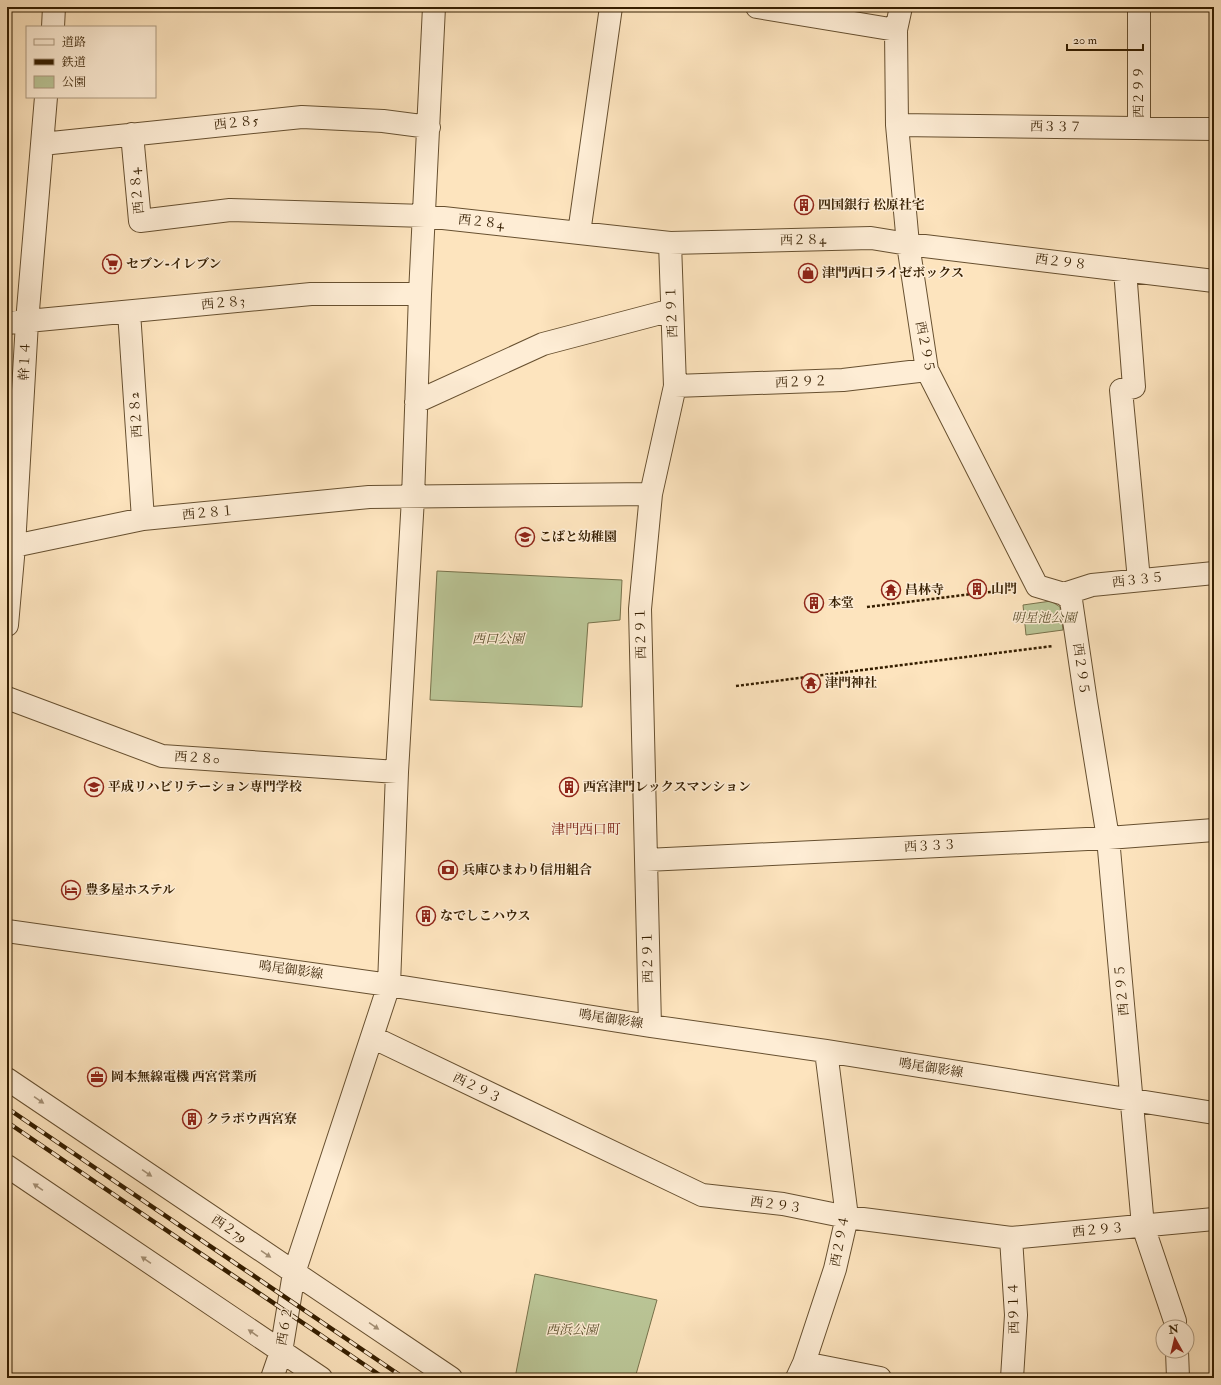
<svg xmlns="http://www.w3.org/2000/svg" width="1221" height="1385" viewBox="0 0 1221 1385" font-family="'IM FELL Double Pica','Noto Serif JP',serif">
	<style>
		.green { fill: #bac596; stroke: #78724b }
		.lines { fill: none; stroke-linecap: round; stroke-linejoin: round }
		.minor-casing { stroke: #675030; stroke-width: 24 }
		.path { stroke: #351e00; stroke-width: 2.5; stroke-dasharray: 3 2; stroke-linecap: butt }
		.minor { stroke: #feedd5; stroke-width: 22 }
		.rail-casing { stroke: #351e00; stroke-width: 4.5 }
		.rail { stroke: #feedd5; stroke-width: 3; stroke-dasharray: 9; stroke-linecap: butt }
		.oneway { fill: #a49075 }
		.labels { text-anchor: middle; dominant-baseline: central; stroke-width: 3; stroke-linejoin: round; paint-order: stroke }
		.street-label { font-size: 13px; fill: #351e00; stroke: #feedd5 }
		.poi-label { font-size: 13px; font-weight: bold; fill: #351e00; stroke: #feedd5; text-anchor: start }
		.park-label { font-size: 13px; font-style: italic; fill: #5d502d; stroke: #feedd5 }
		.neighbourhood-label { font-size: 14px; fill: #7a1f14; stroke: #feedd5 }
	</style>
	<rect width="100%" height="100%" fill="#fde4be"/>
	<filter id="stains"><feTurbulence type="fractalNoise" baseFrequency=".005" numOctaves="4"/><feColorMatrix values="0 0 0 0 .2 0 0 0 0 .09 0 0 0 0 .02 0 0 0 .5 -.17"/></filter>
	<radialGradient id="worn" r=".72"><stop offset=".6" stop-color="#630" stop-opacity="0"/><stop offset="1" stop-color="#630" stop-opacity=".3"/></radialGradient>
	<path class="green" d="M437 571 622 580 620 620 588 623 582 707 430 700Z
		M1051 601 1060 607 1063 630 1026 635 1023 605Z
		M535 1274 657 1300 635 1378H515Z"/>
	<g class="lines">
		<g class="minor-casing">
			<path id="minor" d="M757 7 896 30
				M901 7 896 30 897 125 908 244 927 370 1037 586 1064 594 1071 600 1086 702 1108 838 1143 1226 1175 1321V1327
				M53 27 54 7
				M897 125 1214 129
				M1139 128V7
				M132 134 140 221 230 210 425 216 670 243 871 238 908 244 1214 281
				M42 144 302 117 383 121 429 127
				M579 233 611 7
				M1125 270 1134 387 1121 390 1139 580
				M129 312 143 519
				M7 323 311 294H420
				M675 386 843 380 927 370
				M416 402 543 344 672 310
				M7 550 14 546 143 519 369 497 651 494
				M1064 594 1092 585 1214 573
				M7 625 14 546 27 322 46 97
				M7 698 162 756 397 772
				M646 860 1108 838 1214 830
				M7 931 389 985 650 1026 826 1051 1214 1113
				M650 1026 640 609 651 494 675 386 670 243
				M372 1037 702 1195 783 1204 847 1217 1011 1238 1214 1219
				M7 1079 451 1378
				M7 1166 321 1378
				M1011 1238 1016 1315 1012 1378
				M1177 1351 1178 1378
				M804 1363 880 1378
				M272 1378 281 1352 294 1273 389 985 397 772 413 498 420 294 434 7
				M797 1378 804 1363 835 1269 847 1217 826 1051"/>
		</g>
		<path class="path" d="M983 593 1013 589
			M867 607 972 594
			M736 686 1053 646"/>
		<use href="#minor" class="minor"/>
		<g class="rail-casing">
			<path id="rail" d="M7 1108 404 1378
				M7 1122 384 1378"/>
		</g>
		<use href="#rail" class="rail"/>
	</g>
	<defs><path id="oneway-solid" d="M-6-.8H1V-3.2L6.5 0L1 3.2V.8H-6Z"/></defs>
	<g class="oneway">
		<use href="#oneway-solid" transform="translate(39 1100) rotate(34)"/>
		<use href="#oneway-solid" transform="translate(147 1173) rotate(34)"/>
		<use href="#oneway-solid" transform="translate(38 1187) rotate(-146)"/>
		<use href="#oneway-solid" transform="translate(266 1254) rotate(34)"/>
		<use href="#oneway-solid" transform="translate(146 1260) rotate(-146)"/>
		<use href="#oneway-solid" transform="translate(374 1326) rotate(34)"/>
		<use href="#oneway-solid" transform="translate(253 1333) rotate(-146)"/>
	</g>
	<defs>
		<g id="building-ring" transform="scale(1)"><circle r="9.5" fill="#feedd5" stroke="#8f2418" stroke-width="1.5"/><path d="M-4-6H4V6H1V3H-1V6H-4ZM-2.5-4.3h1.7v1.8h-1.7ZM.8-4.3h1.7v1.8H.8ZM-2.5-1h1.7V.8h-1.7ZM.8-1h1.7V.8H.8Z" fill="#8f2418"/></g>
		<g id="supermarket-ring" transform="scale(1)"><circle r="9.5" fill="#feedd5" stroke="#8f2418" stroke-width="1.5"/><path d="M-6-5.5h2.5l.6 2H6L4.5 2H-2.5L-4.4-4H-6ZM-1.5 3.2a1.3 1.3 0 1 0 .1 0ZM3 3.2a1.3 1.3 0 1 0 .1 0Z" fill="#8f2418"/></g>
		<g id="shop-ring" transform="scale(1)"><circle r="9.5" fill="#feedd5" stroke="#8f2418" stroke-width="1.5"/><path d="M-5-2.5h2.3a2.7 3.5 0 0 1 5.4 0H5L5.5 6h-11ZM-1.5-2.5h3a1.5 2.3 0 0 0-3 0Z" fill="#8f2418"/></g>
		<g id="school-ring" transform="scale(1)"><circle r="9.5" fill="#feedd5" stroke="#8f2418" stroke-width="1.5"/><path d="M0-5L7-2L0 1L-7-2ZM-4 1L0 2.5L4 1V4Q0 6-4 4Z" fill="#8f2418"/></g>
		<g id="temple-ring" transform="scale(1)"><circle r="9.5" fill="#feedd5" stroke="#8f2418" stroke-width="1.5"/><path d="M0-6L5-2H3V0L6.5 2.5H4V6H1.5V3h-3V6H-4V2.5H-6.5L-3 0V-2H-5Z" fill="#8f2418"/></g>
		<g id="university-ring" transform="scale(1)"><circle r="9.5" fill="#feedd5" stroke="#8f2418" stroke-width="1.5"/><path d="M0-5L7-2L0 1L-7-2ZM-4 1L0 2.5L4 1V4Q0 6-4 4Z" fill="#8f2418"/></g>
		<g id="bank-ring" transform="scale(1)"><circle r="9.5" fill="#feedd5" stroke="#8f2418" stroke-width="1.5"/><path d="M-6-4H6V4H-6ZM0-2.3a2.3 2.3 0 1 0 0 4.6a2.3 2.3 0 1 0 0-4.6Z" fill="#8f2418"/></g>
		<g id="hotel-ring" transform="scale(1)"><circle r="9.5" fill="#feedd5" stroke="#8f2418" stroke-width="1.5"/><path d="M-6-4.5h1.5V1H6V5H4.5V3h-9V5H-6ZM-4 0a1.8 1.8 0 1 1 3.6 0ZM.5 0V-2.5h3Q6-2.5 6 0Z" fill="#8f2418"/></g>
		<g id="office-ring" transform="scale(1)"><circle r="9.5" fill="#feedd5" stroke="#8f2418" stroke-width="1.5"/><path d="M-6-3h4V-5.5h4V-3h4V5H-6ZM-1-4.5V-3h2v-1.5ZM-6 0V1H6V0Z" fill="#8f2418"/></g>
	</defs>
	<g fill-rule="evenodd">
		<use href="#building-ring" x="804" y="205"/>
		<use href="#supermarket-ring" x="112" y="264"/>
		<use href="#shop-ring" x="808" y="273"/>
		<use href="#school-ring" x="525" y="537"/>
		<use href="#building-ring" x="977" y="589"/>
		<use href="#temple-ring" x="891" y="590"/>
		<use href="#building-ring" x="814" y="603"/>
		<use href="#temple-ring" x="811" y="683"/>
		<use href="#university-ring" x="94" y="787"/>
		<use href="#building-ring" x="569" y="787"/>
		<use href="#bank-ring" x="448" y="870"/>
		<use href="#hotel-ring" x="71" y="890"/>
		<use href="#building-ring" x="426" y="916"/>
		<use href="#office-ring" x="97" y="1077"/>
		<use href="#building-ring" x="192" y="1119"/>
	</g>
	<g class="labels">
		<g class="street-label">
			<text transform="translate(1139 92) rotate(-90)">西２９９</text>
			<text transform="translate(236 123) rotate(-6)">西２８5</text>
			<text transform="translate(1056 127) rotate(1)">西３３７</text>
			<text transform="translate(137 191) rotate(-96)">西２８4</text>
			<text transform="translate(481 222) rotate(6)">西２８4</text>
			<text transform="translate(803 240) rotate(-1)">西２８4</text>
			<text transform="translate(1061 262) rotate(7)">西２９８</text>
			<text transform="translate(223 303) rotate(-5)">西２８3</text>
			<text transform="translate(672 312) rotate(-92)">西２９１</text>
			<text transform="translate(925 347) rotate(79)">西２９５</text>
			<text transform="translate(25 361) rotate(-87)">幹１４</text>
			<text transform="translate(801 382) rotate(-2)">西２９２</text>
			<text transform="translate(136 415) rotate(-94)">西２８2</text>
			<text transform="translate(208 513) rotate(-5)">西２８１</text>
			<text transform="translate(1138 580) rotate(-6)">西３３５</text>
			<text transform="translate(641 633) rotate(-91)">西２９１</text>
			<text transform="translate(1081 669) rotate(82)">西２９５</text>
			<text transform="translate(197 758) rotate(4)">西２８0</text>
			<text transform="translate(930 846) rotate(-3)">西３３３</text>
			<text transform="translate(648 957) rotate(-91)">西２９１</text>
			<text transform="translate(291 970) rotate(8)">鳴尾御影線</text>
			<text transform="translate(1122 990) rotate(-95)">西２９５</text>
			<text transform="translate(611 1019) rotate(9)">鳴尾御影線</text>
			<text transform="translate(931 1068) rotate(9)">鳴尾御影線</text>
			<text transform="translate(477 1088) rotate(26)">西２９３</text>
			<text transform="translate(776 1205) rotate(8)">西２９３</text>
			<text transform="translate(229 1229) rotate(34)">西２79</text>
			<text transform="translate(1098 1230) rotate(-5)">西２９３</text>
			<text transform="translate(840 1241) rotate(-79)">西２９４</text>
			<text transform="translate(1014 1308) rotate(-91)">西９１４</text>
			<text transform="translate(285 1326) rotate(-80)">西６２</text>
		</g>
		<g class="poi-label">
			<text x="818" y="205">四国銀行 松原社宅</text>
			<text x="126" y="264">セブン-イレブン</text>
			<text x="822" y="273">津門西口ライゼボックス</text>
			<text x="539" y="537">こばと幼稚園</text>
			<text x="991" y="589">山門</text>
			<text x="905" y="590">昌林寺</text>
			<text x="828" y="603">本堂</text>
			<text x="825" y="683">津門神社</text>
			<text x="108" y="787">平成リハビリテーション専門学校</text>
			<text x="583" y="787">西宮津門レックスマンション</text>
			<text x="462" y="870">兵庫ひまわり信用組合</text>
			<text x="85" y="890">豊多屋ホステル</text>
			<text x="440" y="916">なでしこハウス</text>
			<text x="111" y="1077">岡本無線電機 西宮営業所</text>
			<text x="206" y="1119">クラボウ西宮寮</text>
		</g>
		<g class="park-label">
			<text x="1044" y="618">明星池公園</text>
			<text x="498" y="639">西口公園</text>
			<text x="572" y="1330">西浜公園</text>
		</g>
		<g class="neighbourhood-label">
			<text x="586" y="829">津門西口町</text>
		</g>
	</g>
	<rect width="1221" height="1385" fill="none" stroke="#fde4be" stroke-width="24"/>
	<rect x="8" y="8" width="1205" height="1369" fill="none" stroke="#351e00" stroke-width="2"/>
	<rect x="12" y="12" width="1197" height="1361" fill="none" stroke="#351e00"/>
	<rect x="26" y="26" width="130" height="72" fill="#feedd5" stroke="#ae9a80"/>
	<rect x="34" y="39" width="20" height="6" fill="#feedd5" stroke="#ae9a80"/>
	<text x="62" y="46" font-size="12" fill="#351e00">道路</text>
	<rect x="34" y="59" width="20" height="6" fill="#351e00" stroke="#ae9a80"/>
	<text x="62" y="66" font-size="12" fill="#351e00">鉄道</text>
	<rect x="34" y="76" width="20" height="12" fill="#bac596" stroke="#ae9a80"/>
	<text x="62" y="86" font-size="12" fill="#351e00">公園</text>
	<g transform="translate(1175 1339) rotate(352)"><circle r="19" fill="#feedd5" stroke="#ae9a80"/>
	<path d="M0-3L7 15L0 10L-7 15Z" fill="#8f2418"/>
	<text y="-6" font-size="11" font-weight="bold" text-anchor="middle" fill="#351e00">N</text>
	</g>
	<path d="M1067 44v6h76v-6" fill="none" stroke="#351e00" stroke-width="2"/>
	<text x="1073" y="44" font-size="12" fill="#351e00" stroke="#feedd5" stroke-width="3" paint-order="stroke">20 m</text>
	<rect width="100%" height="100%" filter="url(#stains)"/>
	<rect width="100%" height="100%" fill="url(#worn)"/>
</svg>
